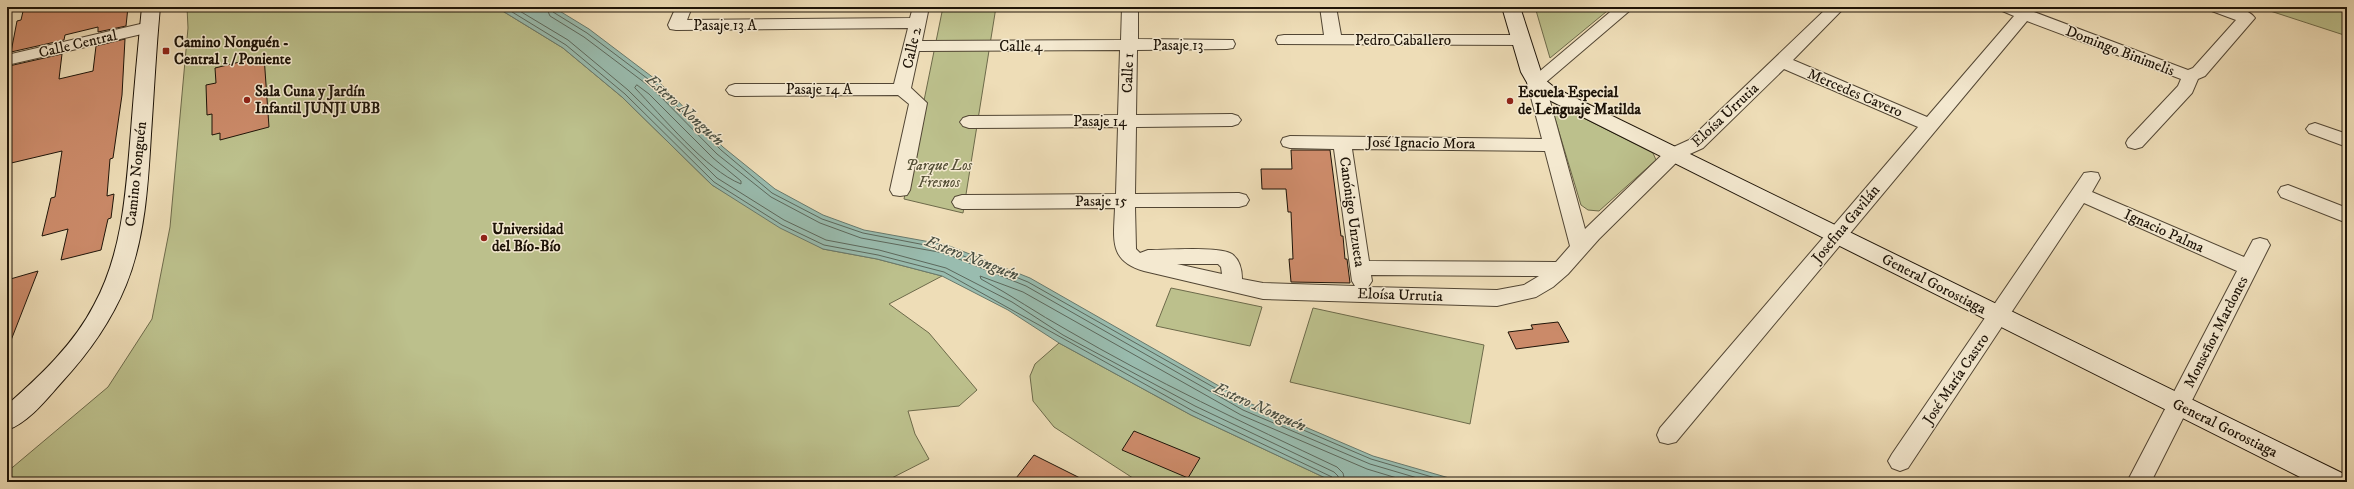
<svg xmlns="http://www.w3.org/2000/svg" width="2354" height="489" viewBox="0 0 2354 489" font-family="'IM FELL DW Pica',serif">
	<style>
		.green { fill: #bcc08c; stroke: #6d6a4a }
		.water { fill: #99bcaf; stroke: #68796c }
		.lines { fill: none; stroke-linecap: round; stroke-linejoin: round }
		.shore { stroke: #5c685c; stroke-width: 1 }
		.building { fill: #cb8a69; stroke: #1e1408 }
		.street-casing { stroke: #524634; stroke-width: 2 }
		.secondary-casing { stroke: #1e1408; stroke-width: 2 }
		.street { fill: #f4e9d0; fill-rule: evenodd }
		.secondary { fill: #f4e9d0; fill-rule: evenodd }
		.poi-dot { fill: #8f2418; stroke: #f4e9d0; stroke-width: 1.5 }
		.labels { text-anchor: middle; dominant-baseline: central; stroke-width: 3; stroke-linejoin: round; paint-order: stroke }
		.street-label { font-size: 15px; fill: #1e1408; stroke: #f4e9d0 }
		.poi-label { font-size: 15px; font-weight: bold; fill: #1e1408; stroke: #f4e9d0; text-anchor: start }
		.park-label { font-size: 15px; font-style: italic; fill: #555036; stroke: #f4e9d0 }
		.water-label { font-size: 16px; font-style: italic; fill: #494f42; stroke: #f4e9d0 }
	</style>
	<rect width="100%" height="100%" fill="#eeddb7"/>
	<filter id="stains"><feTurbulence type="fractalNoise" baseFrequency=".005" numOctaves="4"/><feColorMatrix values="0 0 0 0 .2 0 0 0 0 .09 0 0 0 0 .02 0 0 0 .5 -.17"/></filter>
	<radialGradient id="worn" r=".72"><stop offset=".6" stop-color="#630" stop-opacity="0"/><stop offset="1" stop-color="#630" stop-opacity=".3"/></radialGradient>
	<path class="green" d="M187 7H496L563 48 622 97 712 185 823 249 877 259 942 276 889 304 929 333 977 390 959 406 908 411 915 434 929 459 884 482H7V472L108 387 152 319 170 227 188 28Z
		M943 7H996L963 213 904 199Z
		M1535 7H1612L1550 58Z
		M2258 7H2347V36Z
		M1566 109 1653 153 1656 160 1599 211 1588 210 1581 205 1553 112Z
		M1171 288 1262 307 1250 346 1156 326Z
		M1313 308 1484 345 1470 424 1290 382Z
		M1059 343 1191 415 1334 482H1139L1054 427 1033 401 1030 376 1035 364Z"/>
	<path class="water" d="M496 7H553L589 29 659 82 723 147 775 189 823 215 864 230 947 245 1030 278 1247 402 1373 456 1463 482H1334L1191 415 1059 343 1008 310 942 276 877 259 823 249 780 228 712 185 622 97 563 48Z"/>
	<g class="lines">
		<path class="shore" d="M504 7 566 45 625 94 714 182 782 225 824 245 878 255 944 272 1193 411 1332 477 1334 482
			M513 7 568 40 628 90 717 178 784 220 826 240 879 250 946 268 1012 302 1063 335 1195 406 1334 472 1338 476 1339 482
			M546 7 550 16 584 37 653 89 717 154 771 197 820 223 861 238 944 253 1026 286 1243 410 1370 464 1431 482
			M551 7 553 12 587 33 656 85 721 150 772 193 822 219 863 233 946 249 1028 282 1245 405 1371 459 1449 482
			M637 85 649 94 713 158 741 181V184C706 170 662 116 635 88Z
			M1345 482 1343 473 1337 467C1246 424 1154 381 1067 330 1038 314 1011 295 981 279L980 276 1023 292 1241 415 1367 469 1410 482"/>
	</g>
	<path class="building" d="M24 7H128L126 26 98 32V27L65 35 64 40 11 52 17 21 21 20Z
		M125 39 122 95 113 158 110 159 107 196 114 194 111 218 108 219 101 250 61 260 68 229 42 236 51 198 55 197 62 151 7 164V78L9 66 62 54 59 79 93 71 96 46Z
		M264 56 269 127 220 140V133L212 135V114L207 115 206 85 216 83 215 68Z
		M1291 150H1330L1341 236H1343L1345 259H1347L1350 283 1291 282 1289 259H1293L1291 212H1288L1286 189H1262L1261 169H1292Z
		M38 271 8 348 7 347V280Z
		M1558 322 1569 342 1516 349 1508 332 1533 329 1531 325Z
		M1134 431 1200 458 1188 478 1122 450Z
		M1034 455 1088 482H1013Z"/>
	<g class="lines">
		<g class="street-casing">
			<path id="street" d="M676 7H692L687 20 910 18 913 7H929L922 41 1121 40 1122 7H1138V39L1233 40 1235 44 1233 48 1227 49 1137 50 1136 115 1232 114 1238 116 1241 120 1238 124 1232 126 1136 127 1135 194 1239 193 1246 195 1249 200 1246 205 1239 207H1135L1136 249 1140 253 1148 250C1165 250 1220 246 1232 254 1240 260 1242 270 1242 279L1263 283 1355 286 1352 281 1334 149 1290 148 1283 146 1281 142 1283 138 1290 136 1542 139 1527 82 1616 7H1634L1545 83 1585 229 1667 150 1689 140 1828 7H1845L1793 60 1927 117 2014 16 2000 10 1998 7H2021L2188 70 2193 68 2236 20 2209 10 2207 7C2221 7 2246 5 2255 18L2205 76 2198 79 2192 93 2142 147 2135 149 2128 147 2126 143 2128 139 2178 86 2181 79 2027 21 1676 442 1668 444 1660 442 1657 435 1660 428 1918 127 1784 69 1703 148 1681 158 1599 239 1568 274 1553 287 1536 297 1497 306 1263 299 1144 271C1108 261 1114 238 1115 208L962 209 955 207 952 202 955 197 962 195 1116 194 1118 127 969 128 963 126 960 122 963 118 969 116 1118 115 1120 50 919 51 911 88 927 103 910 190 907 195 900 196 893 195 890 190 909 104 898 95 735 96 729 94 726 90 729 86 735 84H894L908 28 676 30 670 29 668 25ZM1352 149 1545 151 1570 246 1556 262 1369 261ZM1177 264H1218L1221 267 1222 274ZM1371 275 1539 276 1524 285 1497 290 1368 287 1372 281Z
				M1320 7H1336L1341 35H1521L1527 36 1529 40 1527 44 1521 45 1278 44 1276 40 1278 36 1284 35H1324Z
				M149 22 155 23 157 27 155 31 7 65V55Z
				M2315 123 2347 134V147L2309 133 2306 129 2309 125Z
				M2091 172 2098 173 2100 178 2092 192 2244 257 2253 240 2260 238 2267 240 2270 245 2151 482H2127L2237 271 2084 203 1908 468 1900 471 1892 468 1888 461 1892 454 2084 173Z
				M2288 185 2347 208V223L2281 197 2278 192 2281 187Z"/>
		</g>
		<g class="secondary-casing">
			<path id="secondary" d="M142 7H160C156 49 154 91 151 134 148 185 145 238 126 285 111 322 88 354 61 383 47 399 28 423 7 430V405C40 376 74 344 94 305 123 252 126 190 131 131 134 90 138 48 142 7Z
				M1502 7H1520L1541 72 1544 79 1555 88 2344 474 2347 482H2310L1541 96 1529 86 1521 72Z"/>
		</g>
		<use href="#street" class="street"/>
		<use href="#secondary" class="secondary"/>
	</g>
	<g class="poi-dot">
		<rect x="162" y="47" width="8" height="8" rx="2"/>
		<circle cx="247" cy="100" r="4"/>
		<circle cx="1510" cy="101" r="4"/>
		<circle cx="484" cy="238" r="4"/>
	</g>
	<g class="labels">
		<g class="street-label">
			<text x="725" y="25">Pasaje 13 A</text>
			<text x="1403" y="40">Pedro Caballero</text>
			<text transform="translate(78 44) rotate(-13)">Calle Central</text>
			<text x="1178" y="45">Pasaje 13</text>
			<text x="1021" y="46">Calle 4</text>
			<text transform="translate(912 48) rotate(-77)">Calle 2</text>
			<text transform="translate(2120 51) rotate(21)">Domingo Binimelis</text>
			<text transform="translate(1128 73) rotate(-88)">Calle 1</text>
			<text x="819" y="89">Pasaje 14 A</text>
			<text transform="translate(1855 93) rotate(23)">Mercedes Cavero</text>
			<text transform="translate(1725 115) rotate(-43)">Eloísa Urrutia</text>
			<text x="1100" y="121">Pasaje 14</text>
			<text transform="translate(1421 143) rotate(1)">José Ignacio Mora</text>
			<text transform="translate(136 174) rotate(-84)">Camino Nonguén</text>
			<text transform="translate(1101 201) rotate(-1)">Pasaje 15</text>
			<text transform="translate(1352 212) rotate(82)">Canónigo Unzueta</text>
			<text transform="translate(1846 224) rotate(-50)">Josefina Gavilán</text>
			<text transform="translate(2164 231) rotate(24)">Ignacio Palma</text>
			<text transform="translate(1934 284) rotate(27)">General Gorostiaga</text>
			<text transform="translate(1400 295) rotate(2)">Eloísa Urrutia</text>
			<text transform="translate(2216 332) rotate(-63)">Monseñor Mardones</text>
			<text transform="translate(1956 379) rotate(-56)">José María Castro</text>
			<text transform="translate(2225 428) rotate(26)">General Gorostiaga</text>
		</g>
		<g class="poi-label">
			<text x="174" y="42">Camino Nonguén -<tspan x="174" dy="17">Central 1 / Poniente</tspan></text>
			<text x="255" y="91">Sala Cuna y Jardín<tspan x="255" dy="17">Infantil JUNJI UBB</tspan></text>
			<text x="1518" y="92">Escuela Especial<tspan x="1518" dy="17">de Lenguaje Matilda</tspan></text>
			<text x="492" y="229">Universidad<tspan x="492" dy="17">del Bío-Bío</tspan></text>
		</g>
		<g class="park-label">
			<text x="939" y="165">Parque Los<tspan x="939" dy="17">Fresnos</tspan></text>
		</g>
		<g class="water-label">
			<text transform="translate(685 110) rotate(42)">Estero Nonguén</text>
			<text transform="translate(972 258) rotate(21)">Estero Nonguén</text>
			<text transform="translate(1260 407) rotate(24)">Estero Nonguén</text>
		</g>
	</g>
	<rect width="2354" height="489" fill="none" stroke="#eeddb7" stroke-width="24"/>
	<rect x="8" y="8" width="2338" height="473" fill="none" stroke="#1e1408" stroke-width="2"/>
	<rect x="12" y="12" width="2330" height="465" fill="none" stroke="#1e1408"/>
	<rect width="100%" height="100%" filter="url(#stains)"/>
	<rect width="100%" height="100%" fill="url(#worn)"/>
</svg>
